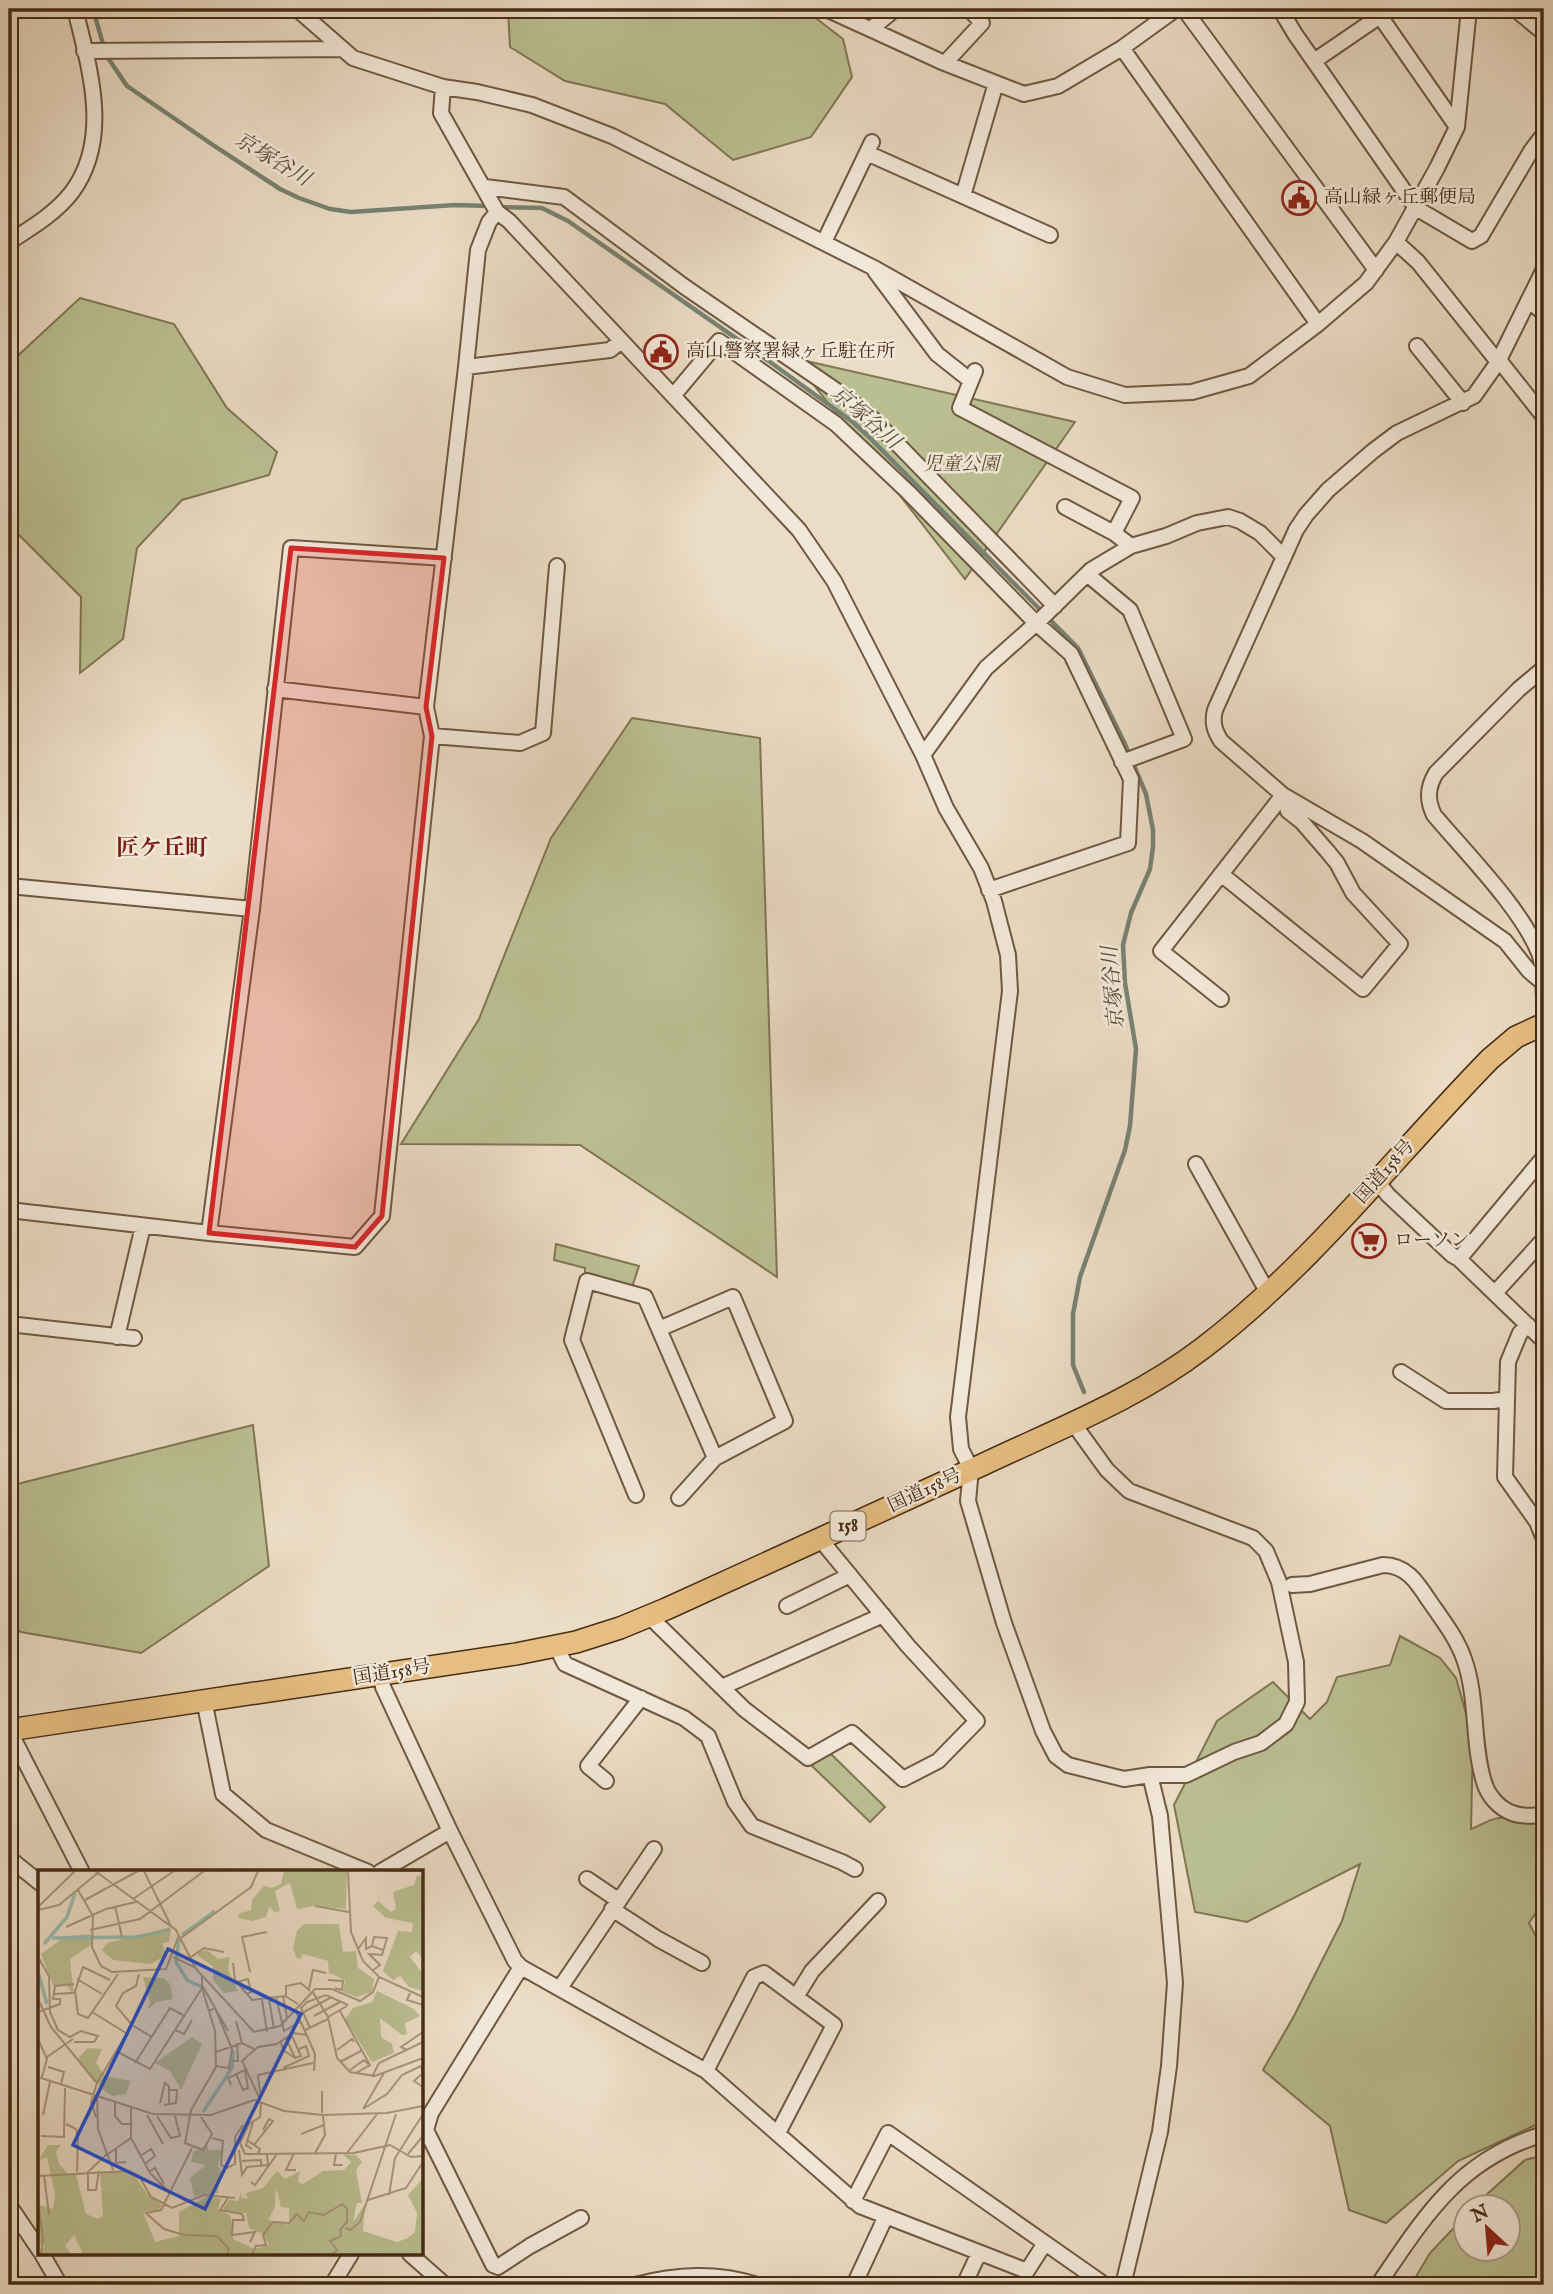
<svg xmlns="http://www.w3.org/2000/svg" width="1553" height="2294" viewBox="0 0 1553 2294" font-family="'IM FELL English','Noto Serif JP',serif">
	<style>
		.green { fill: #babf92; stroke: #807653; stroke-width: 2 }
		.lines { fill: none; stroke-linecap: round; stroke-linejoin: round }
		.stream { stroke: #788272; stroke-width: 4.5 }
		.minor-casing { stroke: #6f5840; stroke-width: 18 }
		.highway-casing { stroke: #462c14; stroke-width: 24 }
		.minor { stroke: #f2e8d9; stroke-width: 14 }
		.highway { stroke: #e6be82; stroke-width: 21 }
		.marked { fill: #d62828; fill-opacity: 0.2; stroke: #d62828; stroke-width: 5; stroke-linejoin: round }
		.labels { text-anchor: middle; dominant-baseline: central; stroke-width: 5; stroke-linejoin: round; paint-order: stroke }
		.shield { fill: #f2e8d9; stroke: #7a644f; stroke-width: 2 }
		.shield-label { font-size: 18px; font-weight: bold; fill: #462c14 }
		.poi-label { font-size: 19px; fill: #462c14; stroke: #f2e8d9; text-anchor: start }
		.park-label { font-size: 19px; font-style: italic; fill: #5d492d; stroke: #f2e8d9 }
		.street-label { font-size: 19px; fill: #462c14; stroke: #f2e8d9 }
		.water-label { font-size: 21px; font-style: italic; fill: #5b503b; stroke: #f2e8d9 }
		.quarter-label { font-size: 23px; font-weight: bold; fill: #7a1f14; stroke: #f2e8d9 }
		.inset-river { fill: none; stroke: #99bcb0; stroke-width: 3.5 }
		.inset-road { fill: none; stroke: #a9967e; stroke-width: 2 }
		.view { fill: #1d4ed8; fill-opacity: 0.15; stroke: #1d4ed8; stroke-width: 3.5 }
		.inset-edge { fill: none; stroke: #462c14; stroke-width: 3.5 }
	</style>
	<rect width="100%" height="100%" fill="#ebdcc5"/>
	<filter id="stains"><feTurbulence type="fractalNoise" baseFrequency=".00286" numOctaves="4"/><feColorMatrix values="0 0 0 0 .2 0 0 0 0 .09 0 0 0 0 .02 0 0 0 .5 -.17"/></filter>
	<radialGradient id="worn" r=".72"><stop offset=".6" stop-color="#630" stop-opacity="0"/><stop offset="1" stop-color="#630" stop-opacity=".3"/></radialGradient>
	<path class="green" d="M508 9H804L843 39 852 77 811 137 733 160 665 104 565 81 510 47Z
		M80 298 174 324 227 408 277 452 269 475 182 500 137 548 123 639 80 673 81 597 9 525V362L12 361Z
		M793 358 1075 422 965 579Z
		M632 718 760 738 777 1277 580 1145 401 1144 479 1019 551 838Z
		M556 1244 639 1266 632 1287 585 1274V1268L554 1260Z
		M253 1425 269 1566 141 1653 21 1632 9 1626V1486Z
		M1400 1636 1440 1658 1456 1678 1473 1738 1471 1829C1480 1826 1489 1819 1499 1818 1505 1816 1537 1824 1544 1827V1900L1529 1923 1544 1952V2121L1458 2161 1386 2223 1349 2210 1330 2126 1263 2070 1294 2016 1342 1921 1360 1864 1247 1922 1195 1912 1174 1805 1217 1721 1273 1682 1310 1719 1327 1702 1337 1677 1390 1665Z
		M831 1754 885 1807 870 1822 810 1764Z
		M1544 2155V2285H1411L1430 2253 1465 2216 1466 2248H1508V2206H1474L1525 2160Z"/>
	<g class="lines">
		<path class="stream" d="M93 9 106 55 127 86 213 145 280 189 299 198 330 209 351 212 455 205 490 206
			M499 207 542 208 568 221 770 362 854 423 868 436 1078 648 1124 742 1146 794 1153 830V847L1150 869 1131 913 1123 945 1125 983 1136 1049 1130 1126 1125 1150 1080 1277 1073 1314V1365L1084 1392"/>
		<g class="minor-casing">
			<path id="minor" d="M297 9 353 58 443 87 477 92 532 105 612 136 876 269 1067 377 1125 395 1192 392 1249 376 1318 324 1366 283 1396 242 1437 168 1457 127 1469 9
				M826 9 942 62 1024 94 1058 86 1122 48 1176 9
				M1184 9 1376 270
				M1280 9 1295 34 1416 208 1472 241 1481 236 1531 151 1544 134
				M1375 9 1457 127
				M1515 9 1544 33
				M871 29 895 9
				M1122 48 1318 324
				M84 51 342 49
				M1314 61 1380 16
				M945 63 982 23 969 9
				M867 153 1050 235
				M485 187 564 197 685 287 847 398 875 421 1055 606
				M963 196 996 83
				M497 212 509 221 799 530 834 581 923 755 946 808 981 868 994 901 1008 955 1010 991 958 1417 961 1449 971 1469 968 1501 1004 1623 1043 1731 1056 1756 1068 1765 1124 1779 1150 1775H1186L1234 1752 1261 1743 1286 1724 1297 1702 1296 1662 1279 1582 1266 1551 1253 1538 1129 1491 1107 1470 1073 1423
				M9 242C31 228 56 213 72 192 112 138 89 67 75 9
				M824 242 872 142
				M1396 242 1418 262 1498 362
				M875 271 937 354 971 381
				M1529 301 1544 313
				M1417 346 1463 403
				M1499 360 1544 417
				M466 367 610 350 621 341
				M975 371 960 408 1132 498 1114 533 1131 546
				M673 396 719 341 836 424 908 492 1036 623 1071 654 1131 779 1128 843 989 890
				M1065 507 1114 533
				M1087 574 1130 610 1184 739 1122 762
				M1544 668 1519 689 1436 773C1427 788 1427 800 1434 815 1466 853 1521 908 1539 953 1544 965 1543 983 1544 996
				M275 689 426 707
				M432 736 520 743 543 733 557 566
				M923 755 986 668 1041 619 1091 570 1131 546 1166 536 1197 523 1228 517 1240 521 1260 533 1284 557
				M1221 874 1363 989 1400 944 1353 893 1337 863 1328 852 1302 822 1288 811 1283 795
				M9 886 252 909
				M1542 982 1529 971 1505 941 1362 841 1283 795 1221 741C1214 730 1212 722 1215 710L1296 530 1306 515 1328 490 1373 451 1397 433 1474 396 1498 362 1544 269
				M1221 999 1161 951 1283 795
				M1196 1164 1268 1293
				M1377 1181 1388 1195 1452 1255 1459 1259 1544 1341
				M9 1210 209 1233 355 1247 382 1216 432 736 426 707 466 367 478 250 489 222 497 212 441 113 443 87
				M209 1233 252 909 291 548 444 558
				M1459 1259 1544 1157
				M1495 1293 1544 1239
				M9 1324 134 1338
				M1528 1325 1520 1333 1508 1362 1505 1477 1537 1522 1544 1539
				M659 1329 733 1297 785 1421 715 1458 679 1498
				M117 1337 143 1226
				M1401 1372 1446 1401H1493L1507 1399
				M636 1495 572 1340 587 1281 645 1297 715 1458
				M1292 1585 1310 1584 1383 1565C1406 1565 1417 1582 1428 1599 1441 1618 1457 1638 1464 1659 1478 1697 1472 1744 1484 1782 1488 1796 1499 1808 1512 1813 1522 1817 1534 1816 1544 1815
				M787 1606 850 1575
				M649 1616 744 1709 808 1758 852 1733 903 1779 938 1761 977 1721 908 1646 820 1539
				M556 1646 565 1664 684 1718 708 1736 735 1802 752 1826 842 1862 855 1869
				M381 1675 383 1687 450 1831 515 1961 521 1967 706 2071 860 2206 1027 2271 1045 2243 1105 2285
				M722 1687 883 1615
				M204 1700 223 1794 266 1830 368 1872
				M9 1730 82 1872
				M606 1781 588 1766 641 1698
				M9 1858 40 1883
				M380 1872 450 1831
				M587 1879 612 1896 620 1899
				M612 1909 658 1939 702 1963
				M560 1988 654 1849
				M796 1997 812 1971 878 1901
				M706 2071 754 1977 764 1973 834 2025 778 2133
				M426 2130 493 2265 498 2267 530 2246 581 2218
				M422 2138 426 2130 431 2113 521 1967
				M853 2201 888 2133 1045 2243
				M9 2205 40 2251
				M42 2254 60 2285
				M410 2254 445 2285
				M332 2285 351 2254
				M635 2285C677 2274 716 2272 758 2285
				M854 2285 886 2216
				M964 2285 979 2253
				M1123 2285 1160 2132 1169 2066 1175 1983 1160 1816 1150 1775
				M1378 2285C1425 2216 1459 2159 1544 2134"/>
		</g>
		<g class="highway-casing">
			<path id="highway" d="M9 1730 516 1654 576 1642 620 1628 666 1609C772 1561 878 1512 984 1464 1058 1429 1138 1398 1203 1348 1312 1265 1395 1156 1490 1059L1516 1037 1544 1024"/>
		</g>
		<use href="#minor" class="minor"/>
		<use href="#highway" class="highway"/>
	</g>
	<path class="marked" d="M291 548 444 558 426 707 432 736 382 1216 355 1247 209 1233Z"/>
	<defs>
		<g id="civic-ring" transform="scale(1.75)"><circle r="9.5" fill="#f2e8d9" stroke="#8f2418" stroke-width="1.5"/><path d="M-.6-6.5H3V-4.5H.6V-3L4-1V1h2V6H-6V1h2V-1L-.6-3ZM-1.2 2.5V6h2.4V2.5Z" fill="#8f2418"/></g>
		<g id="supermarket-ring" transform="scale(1.75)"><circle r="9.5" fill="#f2e8d9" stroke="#8f2418" stroke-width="1.5"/><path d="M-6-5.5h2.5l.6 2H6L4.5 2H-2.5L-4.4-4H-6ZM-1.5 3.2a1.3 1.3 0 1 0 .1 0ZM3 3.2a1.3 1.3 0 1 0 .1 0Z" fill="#8f2418"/></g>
	</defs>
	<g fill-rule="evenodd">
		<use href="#civic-ring" x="1299" y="198"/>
		<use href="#civic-ring" x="661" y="352"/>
		<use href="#supermarket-ring" x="1369" y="1241"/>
	</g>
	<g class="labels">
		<rect class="shield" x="830.5" y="1511.5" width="35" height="29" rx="5"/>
		<g class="shield-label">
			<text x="848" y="1526">158</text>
		</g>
		<g class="poi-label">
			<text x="1324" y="198">高山緑ヶ丘郵便局</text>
			<text x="686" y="352">高山警察署緑ヶ丘駐在所</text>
			<text x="1394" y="1241">ローソン</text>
		</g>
		<g class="park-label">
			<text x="961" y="465">児童公園</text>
		</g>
		<g class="street-label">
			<text transform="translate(1385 1172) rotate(-48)">国道158号</text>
			<text transform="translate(925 1491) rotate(-25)">国道158号</text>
			<text transform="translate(392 1673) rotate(-9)">国道158号</text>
		</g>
		<g class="water-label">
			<text transform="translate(272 160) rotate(31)">京塚谷川</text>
			<text transform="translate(865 418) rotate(41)">京塚谷川</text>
			<text transform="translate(1114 988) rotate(-95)">京塚谷川</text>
		</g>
		<g class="quarter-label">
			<text x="162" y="848">匠ケ丘町</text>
		</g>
	</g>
	<g transform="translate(38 1870)">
		<rect width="385" height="385" fill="#ebdcc5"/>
		<path d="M246 1H309L308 39 276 36 259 39 252 13 237 21 242 40 238 43 231 37 228 47 214 51 201 48 200 44 213 40 214 30 226 16 234 18 243 14ZM379 6H385V89L378 81 372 87 385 104 384 121 371 117 362 106 355 110 345 101 360 61 374 62 375 53 348 48 335 36 340 31 353 42 358 39 355 22 376 15ZM266 54H301L305 82 318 81 320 98 336 109 334 122 319 127 305 122 307 110 291 103 290 91 265 84 262 89 258 87 255 78 259 61ZM133 57 131 72 124 73 128 85 113 94 75 90 64 80 69 73ZM54 64 53 75 32 89 36 125 29 116 15 115 3 84 28 66ZM169 80 180 89 192 87 190 100 200 121 186 123 175 110V96L160 86V81ZM105 107 125 108 132 114 135 129 119 132 109 140 112 133ZM339 121 376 139 382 146 367 153 369 164 364 165 342 148 343 167 354 174 356 183 334 192 307 149 315 138 334 132ZM154 167 164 174 143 220 132 201 117 193ZM50 178 64 179 58 193 67 206 93 211 88 224 74 226 64 219 40 188ZM10 275H23L18 282 21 294 30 304 38 305 48 344 60 349 65 346 62 302H94L109 324 124 335 120 340 105 342 117 372 141 366V342L170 326 183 329 180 339 193 346 195 369 216 379 231 375 225 364 211 358 208 343 184 340 191 330 200 331 204 321 203 328 210 329 208 323 225 318 239 301 247 309 262 301 260 312 265 314 285 301 306 300 313 292 305 284 318 285 324 292 318 300 324 333H319L315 352 327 334 325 361 359 372 370 368 377 362 379 343 370 325 385 308V384H45L36 365 27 376 33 384H0L7 376 0 373V341L2 335 15 339 17 324 9 287 1 290ZM238 317 243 337 251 338V355L230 350 237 337ZM169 275 171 280H184L180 296 185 304 181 307 180 323 156 326 152 308 168 295 153 292 155 282Z" fill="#babf92" fill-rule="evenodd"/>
		<path class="inset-river" d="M144 65 177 41M14 68 99 67 132 60M141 69 138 92 149 110 164 117M6 74 29 47 37 23M0 102 9 134M165 242 194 198 195 180"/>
		<path class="inset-road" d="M57 1 138 60 158 99 216 162 242 156 277 119H294L322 131 335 122 341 107M106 1 133 56M310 1 313 62 325 91 341 107 385 127M348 1H385M40 20 55 46 54 77 63 96 74 102 128 99 141 65M95 29 136 1M47 30 100 1M77 36 84 67M277 36 311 42M0 37 37 1M0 40 21 35 62 1M28 57 68 39 98 32M52 60 102 49 166 1M143 68 213 17 220 1M320 79 328 68V79L334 76 345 80M0 87 11 106 12 142 20 160 32 167 43 161 60 166 56 172H36M135 87 156 97M153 87 166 78 186 82M195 93 197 110 214 130 247 126 260 134M334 101 342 95 331 84 344 85 349 68 336 67 334 76M212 102 204 67 229 62M39 109 64 124M72 110 45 97 37 121 40 144 50 148 80 104M290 110 305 111 304 120 297 118M199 112 210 109 213 122 208 124M164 115 190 161M271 119 275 100 288 103M274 121 290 147 299 188 312 202 337 206 385 188M372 123 369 130 385 135M15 124 36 123M245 126 249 148M248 126V116L263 113 272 121M238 127 246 161 262 152M0 129 13 157 58 212M231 129 236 159M224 130 229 162M257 139 277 184 276 201M171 141 177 138 194 179 191 198 178 196M302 141 332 195 318 203M0 142 22 134V129H15L17 116 36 114M54 142 88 163M260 145 294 127M276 146 302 132M290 147 309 136M198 151 204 173M94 155 78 136 85 123 98 116 101 104M272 158 263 138 269 132 288 125 310 135M137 160 146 164 154 150M267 160 290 149M248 168 257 188 263 186 253 164M0 169 9 189 4 207M243 172 245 180 257 188M299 180 314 169 316 172M369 180 363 177 385 162M78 181 112 199 164 118V105M178 182 204 173 216 179M9 187 35 169M194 191H200L199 173M302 192 323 181M97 193 132 138 145 145M10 197 26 202 23 214M383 197 385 203 376 211 385 217M245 198 271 186 268 176 261 179M312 200 326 190 330 194M0 207 115 244 173 245 216 230 246 241 285 245 349 243 385 236M334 207 341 193 385 172M193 215 190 208 207 200 210 218 205 220 198 204M222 223 220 205 275 193M59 227 60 259 75 300M221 227 204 191 220 177 239 174 255 163 269 165M77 232V246L84 254H92M122 233 127 213 131 216V233M223 233 222 247 211 254 202 273 207 284 316 283 352 275 373 287 385 286M126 235 138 233 139 220H131M93 238V268L112 303 130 321M325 239 349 224 364 205 385 195M325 239 346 203M284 243V221M5 245 12 212M109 245 125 274M119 246 133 268 142 266 137 246M58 247 53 232 59 213 94 155 114 167M163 247 174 264 165 280 147 273 153 240 178 197 177 161 164 118M28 254 38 259 40 269 39 302M263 264 286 255M3 266 26 267 27 218M174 268 185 271 183 295 189 298 197 294V267L205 255M209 270 222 279 220 284M216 275 235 251 231 249 225 260M78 278V293L88 292M154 278 123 340 108 343 126 359 146 365 179 366 191 379 189 384M214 279 208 275 215 252M201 280 204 305 209 297 230 295 229 284M256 283 248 300H258M277 283 287 265 285 246M298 283 296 295H305M309 283 339 244M70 284 93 268M370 284 385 266M104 285 113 279 117 286 108 293M204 291 223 290V296M50 301V320H58L61 301M51 301 69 284M111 302 117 298 126 314M6 305 11 345M0 306 91 301 101 306 113 327 134 338 166 325 197 328M213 312 217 315 239 284M351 325 357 288 385 244M190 328 182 340 204 344 206 350H195L194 365 217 362 212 372M330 330 368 318 385 292M0 333 5 368 3 384M307 358 312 360 322 352 358 244M214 384 218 376 228 375 225 365 235 352 251 353 259 344 266 351 271 342 286 345 304 334 309 339V352L302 360 303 366 292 371 299 380 294 384"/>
		<path class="view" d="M130 79 263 144 167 339 35 275Z"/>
		<rect width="385" height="385" class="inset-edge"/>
	</g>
	<rect width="1553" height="2294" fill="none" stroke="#ebdcc5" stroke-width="35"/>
	<rect x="10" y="10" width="1532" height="2273" fill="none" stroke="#462c14" stroke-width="3.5"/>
	<rect x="18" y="18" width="1518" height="2259" fill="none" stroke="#462c14" stroke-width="2"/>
	<g transform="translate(1487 2228) rotate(334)"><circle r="33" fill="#f2e8d9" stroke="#ad9d8a" stroke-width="2"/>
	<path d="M0-5L12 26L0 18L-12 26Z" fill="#8f2418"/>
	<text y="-10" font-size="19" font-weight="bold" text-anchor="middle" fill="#462c14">N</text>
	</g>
	<rect width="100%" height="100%" filter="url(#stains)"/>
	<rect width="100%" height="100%" fill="url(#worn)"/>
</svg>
